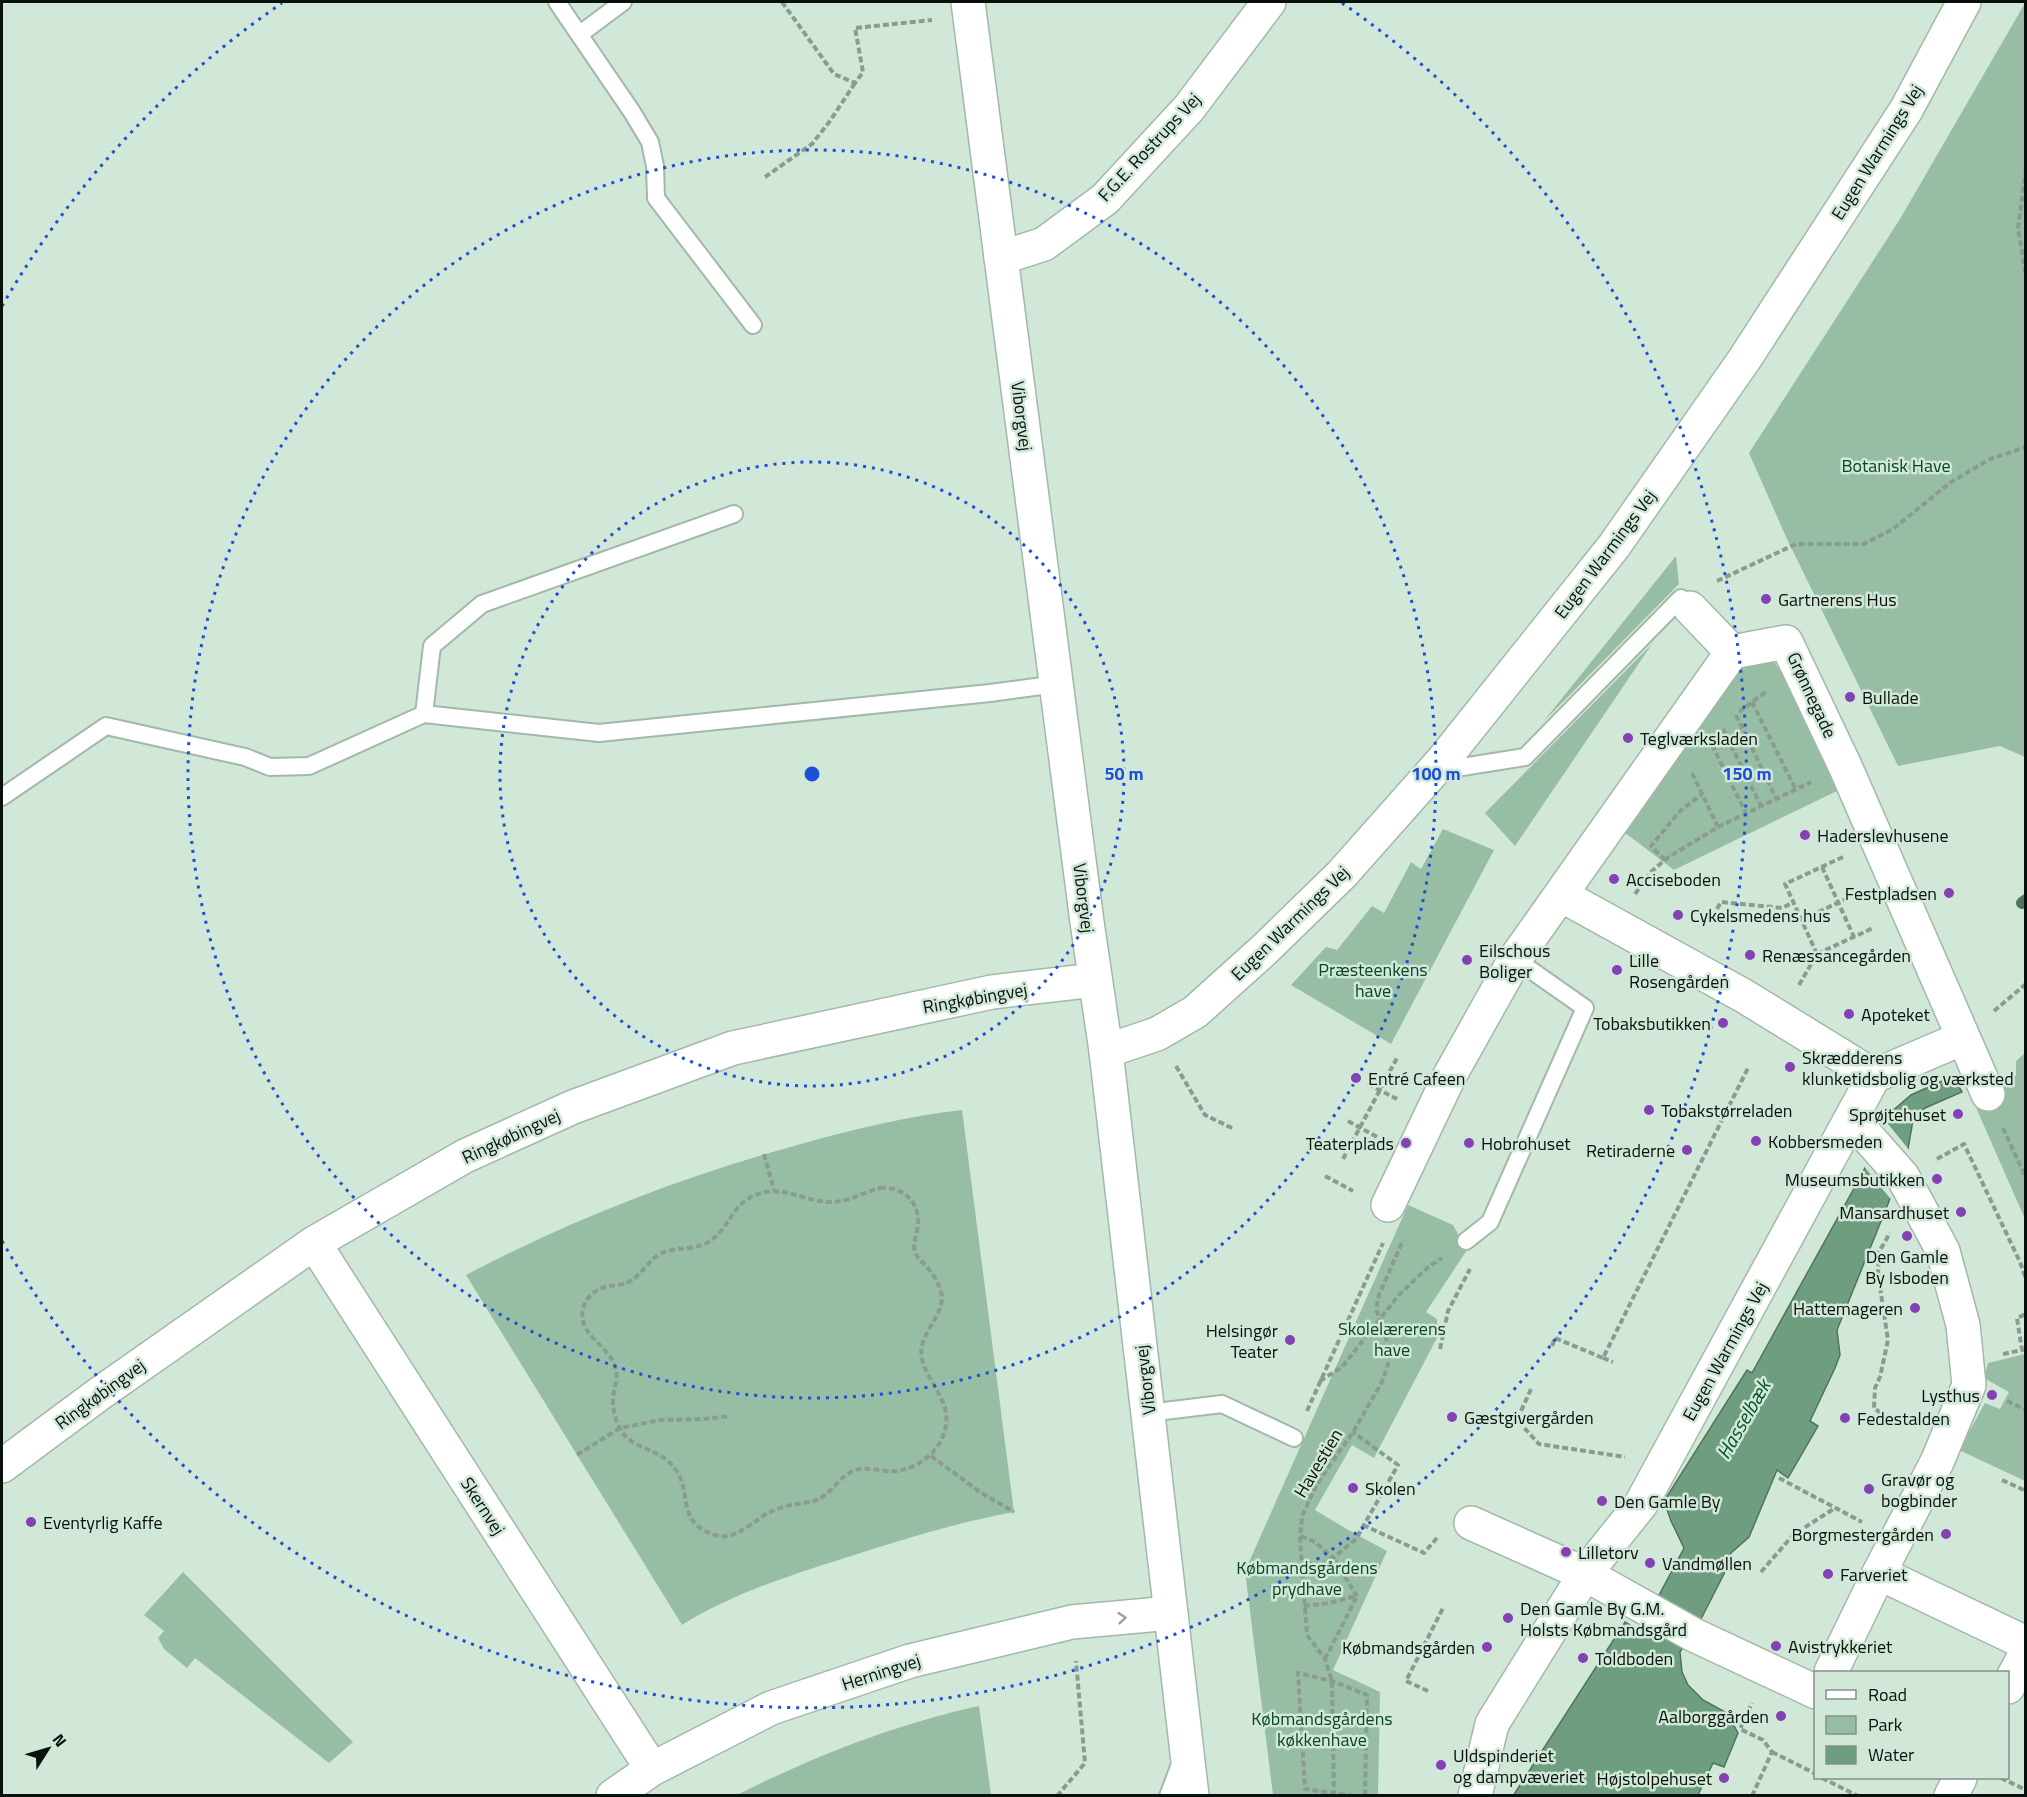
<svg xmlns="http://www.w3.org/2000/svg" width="2027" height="1797" viewBox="0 0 2027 1797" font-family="'Titillium Web',sans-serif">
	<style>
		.green { fill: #97bda4 }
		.water { fill: #6f9d80; stroke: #50735d; stroke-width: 1.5 }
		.pier { fill: #d1e8d9 }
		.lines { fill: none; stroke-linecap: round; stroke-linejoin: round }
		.stream { stroke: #50735d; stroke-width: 12 }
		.lane-casing { stroke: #a2b8a9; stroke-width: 20 }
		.street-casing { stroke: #a2b8a9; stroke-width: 36 }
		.secondary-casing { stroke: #a2b8a9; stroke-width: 36 }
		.path { stroke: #8a9b90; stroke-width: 4; stroke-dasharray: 6 3; stroke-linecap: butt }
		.lane { stroke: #fff; stroke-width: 16 }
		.street { stroke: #fff; stroke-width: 33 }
		.secondary { stroke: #fff; stroke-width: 33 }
		.oneway { stroke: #9da09e }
		.ring { fill: none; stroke: #1d4ed8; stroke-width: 3; stroke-dasharray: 3 6 }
		.poi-dot { fill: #8441b4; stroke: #d1e8d9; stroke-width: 2 }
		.labels { text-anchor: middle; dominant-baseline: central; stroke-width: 5; stroke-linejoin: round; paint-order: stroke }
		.street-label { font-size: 18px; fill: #09110c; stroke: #d1e8d9 }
		.park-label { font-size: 18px; fill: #094427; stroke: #d1e8d9 }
		.poi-label { font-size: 18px; fill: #09110c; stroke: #d1e8d9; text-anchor: start }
		.water-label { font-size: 20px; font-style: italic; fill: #00542f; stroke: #d1e8d9 }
		.centre { fill: #1d4ed8; stroke: #d1e8d9; stroke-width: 3 }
		.ring-label { font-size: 18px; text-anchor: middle; font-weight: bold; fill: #1d4ed8; stroke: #d1e8d9; stroke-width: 5; stroke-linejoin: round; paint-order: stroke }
	</style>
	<rect width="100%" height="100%" fill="#d1e8d9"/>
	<path class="green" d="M2025 3V757L2000 746 1898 766 1787 539 1749 453 1900 219Z
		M1676 556 1679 584 1543 722Z
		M1652 644 1515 846 1485 813Z
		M1769 653 1799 701 1839 790 1674 870 1624 832 1734 670Z
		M1443 829 1494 850 1391 1044 1291 985 1326 947 1337 950 1372 906 1384 913 1411 862 1421 869Z
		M2025 1053V1219L1974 1103 2000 1089 2016 1075V1061Z
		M962 1110 1014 1512C959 1522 904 1539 851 1556 794 1574 733 1593 682 1625L466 1275C572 1219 686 1175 801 1144 854 1129 908 1116 962 1110Z
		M1408 1205 1453 1225 1467 1250 1426 1312 1437 1319 1438 1336 1374 1458 1352 1445 1315 1510 1350 1531 1387 1551 1333 1670 1380 1692 1378 1795H1273L1245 1571Z
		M2025 1354V1481L1959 1450 1985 1403 2000 1409 2009 1392 1984 1378 1988 1363Z
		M183 1572 353 1742 329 1763 195 1658 187 1668 164 1649 158 1638 164 1631 144 1615Z
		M979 1706 991 1795H737C812 1757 896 1724 979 1706Z"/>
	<path class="water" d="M1953 1076 1962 1092 1925 1108 1913 1120 1908 1149 1888 1204 1837 1330 1840 1355 1835 1368 1810 1421 1818 1426 1788 1478 1777 1470 1749 1537 1731 1553 1724 1574 1701 1619 1680 1652 1682 1672 1688 1685 1703 1700 1727 1713 1738 1733 1724 1767 1713 1763 1698 1795 1513 1796 1625 1622 1640 1631 1684 1548 1671 1521 1664 1501 1747 1370 1752 1373 1863 1172 1890 1113 1911 1095Z"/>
	<path class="pier" d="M1884 1119 1910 1151 1893 1202 1863 1165Z"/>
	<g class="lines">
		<path class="stream" d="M2022 903 2026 900"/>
		<g class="lane-casing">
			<path id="lane" d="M557 2 632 112 650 142 655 166 656 198 753 325
				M580 34 623 2
				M424 714 432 646 482 604 734 514
				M1444 759 1456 768 1525 757 1681 598 1689 607
				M2 797 106 726 245 757 270 767 309 766 424 714 599 733 990 693 1057 684
				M1466 1241 1490 1222 1585 1008 1515 959
				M1148 1413 1222 1404 1294 1438
				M1168 1796 1182 1759"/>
		</g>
		<g class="street-casing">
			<path id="street" d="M1001 258 1044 244 1105 199 1189 108 1269 2
				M1690 608 1732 652
				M1732 652 1786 642 1845 766 1988 1094
				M1561 895 1744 996 1874 1076
				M1106 1051 1157 1034 1195 1012 1265 949 1342 874 1444 759 1614 546 1744 360 1906 110 1964 2
				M1388 1205 1449 1077 1515 959 1732 652
				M314 1243 652 1769
				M2 1466 99 1394 314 1243 465 1156 573 1107 733 1048 992 992 1095 980
				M1471 1523 1585 1574 1694 1635 1816 1692
				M1879 1573 2026 1643
				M1831 1672 1879 1573 1937 1462 1969 1385 1963 1325 1943 1251 1903 1177 1851 1118
				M2008 1687 2026 1653
				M613 1796 652 1769 771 1708 910 1661 1072 1622 1171 1613
				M1475 1796 1492 1724 1585 1574 1641 1504 1874 1076 1963 1038
				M1951 1796 1960 1778"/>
		</g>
		<g class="secondary-casing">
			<path id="secondary" d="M968 2 1087 922 1106 1051 1192 1796"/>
		</g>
		<path class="path" d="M782 2 834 74 855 83 863 72 855 28 932 20
			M2026 169 2018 229 2026 275
			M765 177 812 144 830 121 855 83
			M1717 581 1796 544H1864L1893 529 1951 482 1990 459 2026 447
			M1752 702 1796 790
			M1739 712 1767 691
			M1736 715 1776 798
			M1723 729 1761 806
			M1712 745 1746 813
			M1692 773 1718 827
			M1665 860 1651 846 1680 811 1702 794
			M1822 867 1854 937
			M1635 894 1651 872 1667 858 1718 827 1811 782
			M1717 909 1721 902 1782 908 1794 902
			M1802 920 1860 892
			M1817 954 1785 884 1843 857
			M1799 985 1817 954 1873 928
			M1994 1011 2026 984
			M1176 1066 1205 1115 1234 1129
			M1368 1084 1397 1099
			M1348 1121 1379 1138
			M2003 1128 2026 1178
			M764 1154 774 1190
			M1343 1159 1397 1058
			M1937 1159 1964 1144 2020 1262 2026 1279
			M1325 1176 1353 1191
			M880 1188C901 1186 919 1200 918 1223 918 1233 912 1242 915 1252 917 1258 922 1261 926 1266 933 1273 941 1287 942 1297 942 1319 917 1335 922 1359 926 1376 940 1391 945 1408 953 1439 926 1467 897 1471 881 1473 866 1464 851 1472 838 1479 831 1493 819 1499 811 1503 805 1502 796 1504 787 1505 777 1509 768 1513 753 1521 734 1542 715 1535 674 1521 694 1494 675 1469 659 1447 636 1451 622 1432 615 1421 611 1405 614 1392 615 1384 618 1377 616 1369 609 1343 572 1334 585 1303 590 1293 599 1288 609 1286 614 1285 621 1285 626 1283 641 1278 647 1260 662 1253 678 1246 699 1251 713 1239 729 1226 734 1204 753 1196 784 1183 800 1201 829 1202 847 1203 863 1192 880 1188Z
			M1552 1346 1555 1338 1603 1358 1748 1068
			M1440 1349 1448 1311 1470 1269
			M2003 1354 2022 1350 2017 1318 2026 1314
			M1603 1358 1613 1362
			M1320 1381 1342 1367 1398 1296 1427 1268 1442 1258
			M1531 1389 1517 1420 1539 1444 1625 1457
			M2007 1401 2026 1410
			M1307 1411 1383 1243
			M1881 1413 1874 1408 1875 1388 1880 1377 1888 1340 1878 1274 1879 1252 1890 1233
			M577 1455 620 1428 660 1420 704 1419 731 1416
			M931 1456 980 1492 1014 1512
			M1779 1478 1862 1522
			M2002 1480 2026 1491
			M1363 1525 1424 1553 1437 1538
			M1301 1536 1315 1542 1333 1558 1356 1539 1398 1465 1353 1432
			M1761 1572 1793 1535 1835 1508
			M1305 1574 1333 1558 1357 1596
			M1304 1606 1329 1603 1356 1596
			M1325 1659 1357 1596
			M1428 1691 1406 1681 1443 1608
			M1302 1735 1365 1747
			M1772 1752 1816 1774
			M1822 1778 1858 1796
			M2001 1778 2026 1790
			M1057 1796 1085 1763 1076 1661
			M1334 1796 1332 1681 1325 1659 1307 1635 1300 1538 1302 1516 1317 1484 1353 1432 1382 1382 1388 1365 1389 1347 1376 1309 1379 1295 1403 1240
			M1354 1796 1305 1789 1298 1673 1332 1681 1367 1695 1365 1796
			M1752 1796 1772 1752 1763 1740 1740 1729 1752 1703"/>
		<use href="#lane" class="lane"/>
		<use href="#street" class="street"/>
		<use href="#secondary" class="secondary"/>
	</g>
	<defs><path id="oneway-chevron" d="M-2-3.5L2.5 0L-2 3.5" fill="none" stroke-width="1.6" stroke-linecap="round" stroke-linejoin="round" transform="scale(1.5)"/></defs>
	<use class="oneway" href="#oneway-chevron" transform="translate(1122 1618) rotate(-5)"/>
	<g class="ring">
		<circle cx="812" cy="774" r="312"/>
		<circle cx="812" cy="774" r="624"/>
		<path d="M2 306A935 935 0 0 1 282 3M1342 3A935 935 0 1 1 2 1241"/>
	</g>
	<g class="poi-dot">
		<circle cx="1766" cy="599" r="6"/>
		<circle cx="1850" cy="697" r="6"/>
		<circle cx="1628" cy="738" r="6"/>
		<circle cx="1805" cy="835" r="6"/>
		<circle cx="1614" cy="879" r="6"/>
		<circle cx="1949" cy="893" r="6"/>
		<circle cx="1678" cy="915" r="6"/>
		<circle cx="1750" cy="955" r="6"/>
		<circle cx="1467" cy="960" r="6"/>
		<circle cx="1617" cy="970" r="6"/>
		<circle cx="1849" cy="1014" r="6"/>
		<circle cx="1723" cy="1023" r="6"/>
		<circle cx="1790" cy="1067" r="6"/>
		<circle cx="1356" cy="1078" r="6"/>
		<circle cx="1649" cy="1110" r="6"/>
		<circle cx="1958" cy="1114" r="6"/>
		<circle cx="1756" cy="1141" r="6"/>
		<circle cx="1406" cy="1143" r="6"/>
		<circle cx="1469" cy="1143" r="6"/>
		<circle cx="1687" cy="1150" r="6"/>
		<circle cx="1937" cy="1179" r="6"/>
		<circle cx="1961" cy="1212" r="6"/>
		<circle cx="1907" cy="1236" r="6"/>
		<circle cx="1915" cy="1308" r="6"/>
		<circle cx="1290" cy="1340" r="6"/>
		<circle cx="1992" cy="1395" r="6"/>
		<circle cx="1452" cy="1417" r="6"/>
		<circle cx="1845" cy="1418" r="6"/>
		<circle cx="1353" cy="1488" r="6"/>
		<circle cx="1869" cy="1489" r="6"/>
		<circle cx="1602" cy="1501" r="6"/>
		<circle cx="31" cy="1522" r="6"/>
		<circle cx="1946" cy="1534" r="6"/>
		<circle cx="1566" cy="1552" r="6"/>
		<circle cx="1650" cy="1563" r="6"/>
		<circle cx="1828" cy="1574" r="6"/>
		<circle cx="1508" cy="1618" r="6"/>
		<circle cx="1776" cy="1646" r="6"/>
		<circle cx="1487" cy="1647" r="6"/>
		<circle cx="1583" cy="1658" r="6"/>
		<circle cx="1781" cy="1716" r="6"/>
		<circle cx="1441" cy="1765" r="6"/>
		<circle cx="1724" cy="1778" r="6"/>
	</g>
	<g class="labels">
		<g class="street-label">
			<text transform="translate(1149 147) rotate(-47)">F.G.E. Rostrups Vej</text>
			<text transform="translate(1877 152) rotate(-58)">Eugen Warmings Vej</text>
			<text transform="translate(1022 416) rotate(83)">Viborgvej</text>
			<text transform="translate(1605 554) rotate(-53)">Eugen Warmings Vej</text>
			<text transform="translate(1812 695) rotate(65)">Grønnegade</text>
			<text transform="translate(1084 898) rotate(83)">Viborgvej</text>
			<text transform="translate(1290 923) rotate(-44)">Eugen Warmings Vej</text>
			<text transform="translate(975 998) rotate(-10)">Ringkøbingvej</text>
			<text transform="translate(511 1136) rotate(-25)">Ringkøbingvej</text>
			<text transform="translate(1725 1351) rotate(-61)">Eugen Warmings Vej</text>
			<text transform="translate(1145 1380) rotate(-97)">Viborgvej</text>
			<text transform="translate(100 1394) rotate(-36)">Ringkøbingvej</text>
			<text transform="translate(1318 1463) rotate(-59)">Havestien</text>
			<text transform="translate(483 1506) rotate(57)">Skernvej</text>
			<text transform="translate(881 1672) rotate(-18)">Herningvej</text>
		</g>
		<g class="park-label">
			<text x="1896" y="465">Botanisk Have</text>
			<text x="1373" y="969">Præsteenkens<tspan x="1373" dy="21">have</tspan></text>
			<text x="1392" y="1328">Skolelærerens<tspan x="1392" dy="21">have</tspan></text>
			<text x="1307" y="1567">Købmandsgårdens<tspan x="1307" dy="21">prydhave</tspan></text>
			<text x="1322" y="1718">Købmandsgårdens<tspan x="1322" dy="21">køkkenhave</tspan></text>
		</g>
		<g class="poi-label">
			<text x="1778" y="599">Gartnerens Hus</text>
			<text x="1862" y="697">Bullade</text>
			<text x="1640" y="738">Teglværksladen</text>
			<text x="1817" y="835">Haderslevhusene</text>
			<text x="1626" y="879">Acciseboden</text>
			<text x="1937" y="893" text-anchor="end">Festpladsen</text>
			<text x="1690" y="915">Cykelsmedens hus</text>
			<text x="1479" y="950">Eilschous<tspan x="1479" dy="21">Boliger</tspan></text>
			<text x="1762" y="955">Renæssancegården</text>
			<text x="1629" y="960">Lille<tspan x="1629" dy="21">Rosengården</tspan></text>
			<text x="1861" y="1014">Apoteket</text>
			<text x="1711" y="1023" text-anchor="end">Tobaksbutikken</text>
			<text x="1802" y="1057">Skrædderens<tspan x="1802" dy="21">klunketidsbolig og værksted</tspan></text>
			<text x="1368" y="1078">Entré Cafeen</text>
			<text x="1661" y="1110">Tobakstørreladen</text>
			<text x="1946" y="1114" text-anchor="end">Sprøjtehuset</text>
			<text x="1768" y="1141">Kobbersmeden</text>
			<text x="1394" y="1143" text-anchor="end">Teaterplads</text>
			<text x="1481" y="1143">Hobrohuset</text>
			<text x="1675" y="1150" text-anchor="end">Retiraderne</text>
			<text x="1925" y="1179" text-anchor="end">Museumsbutikken</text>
			<text x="1949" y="1212" text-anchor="end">Mansardhuset</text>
			<text x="1907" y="1256" text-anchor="middle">Den Gamle<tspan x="1907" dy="21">By Isboden</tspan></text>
			<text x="1903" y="1308" text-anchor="end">Hattemageren</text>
			<text x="1278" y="1330" text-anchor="end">Helsingør<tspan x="1278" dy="21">Teater</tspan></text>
			<text x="1980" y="1395" text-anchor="end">Lysthus</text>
			<text x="1464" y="1417">Gæstgivergården</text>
			<text x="1857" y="1418">Fedestalden</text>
			<text x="1881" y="1479">Gravør og<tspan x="1881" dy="21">bogbinder</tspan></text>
			<text x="1365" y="1488">Skolen</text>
			<text x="1614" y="1501">Den Gamle By</text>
			<text x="43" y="1522">Eventyrlig Kaffe</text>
			<text x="1934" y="1534" text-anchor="end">Borgmestergården</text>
			<text x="1578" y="1552">Lilletorv</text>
			<text x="1662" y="1563">Vandmøllen</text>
			<text x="1840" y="1574">Farveriet</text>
			<text x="1520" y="1608">Den Gamle By G.M.<tspan x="1520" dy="21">Holsts Købmandsgård</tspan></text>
			<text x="1788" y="1646">Avistrykkeriet</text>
			<text x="1475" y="1647" text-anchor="end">Købmandsgården</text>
			<text x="1595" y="1658">Toldboden</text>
			<text x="1769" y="1716" text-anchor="end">Aalborggården</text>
			<text x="1453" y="1755">Uldspinderiet<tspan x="1453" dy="21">og dampvæveriet</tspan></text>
			<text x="1712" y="1778" text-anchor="end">Højstolpehuset</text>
		</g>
		<g class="water-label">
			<text transform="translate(1743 1419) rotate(-60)">Hasselbæk</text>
		</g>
	</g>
	<circle cx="812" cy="774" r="9" class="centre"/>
	<g class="ring-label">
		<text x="1124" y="780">50 m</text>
		<text x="1436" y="780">100 m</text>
		<text x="1747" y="780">150 m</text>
	</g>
	<rect width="2027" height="1797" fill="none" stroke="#09110c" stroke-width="6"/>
	<rect x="1814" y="1671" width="195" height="108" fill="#d1e8d9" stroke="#819287" stroke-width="1.5"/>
	<rect x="1826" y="1690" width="30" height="9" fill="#ffffff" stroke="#819287" stroke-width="1.5"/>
	<text x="1868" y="1701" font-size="18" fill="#09110c">Road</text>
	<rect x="1826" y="1716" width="30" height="18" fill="#97bda4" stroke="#819287" stroke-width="1.5"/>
	<text x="1868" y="1731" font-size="18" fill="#09110c">Park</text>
	<rect x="1826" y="1746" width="30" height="18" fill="#6f9d80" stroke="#819287" stroke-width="1.5"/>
	<text x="1868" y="1761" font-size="18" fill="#09110c">Water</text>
	<g transform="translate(48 1749) rotate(53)" stroke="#d1e8d9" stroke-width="4.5" paint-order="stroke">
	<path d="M0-4.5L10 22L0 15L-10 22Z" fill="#09110c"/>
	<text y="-9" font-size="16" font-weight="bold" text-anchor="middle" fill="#09110c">N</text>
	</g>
</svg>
